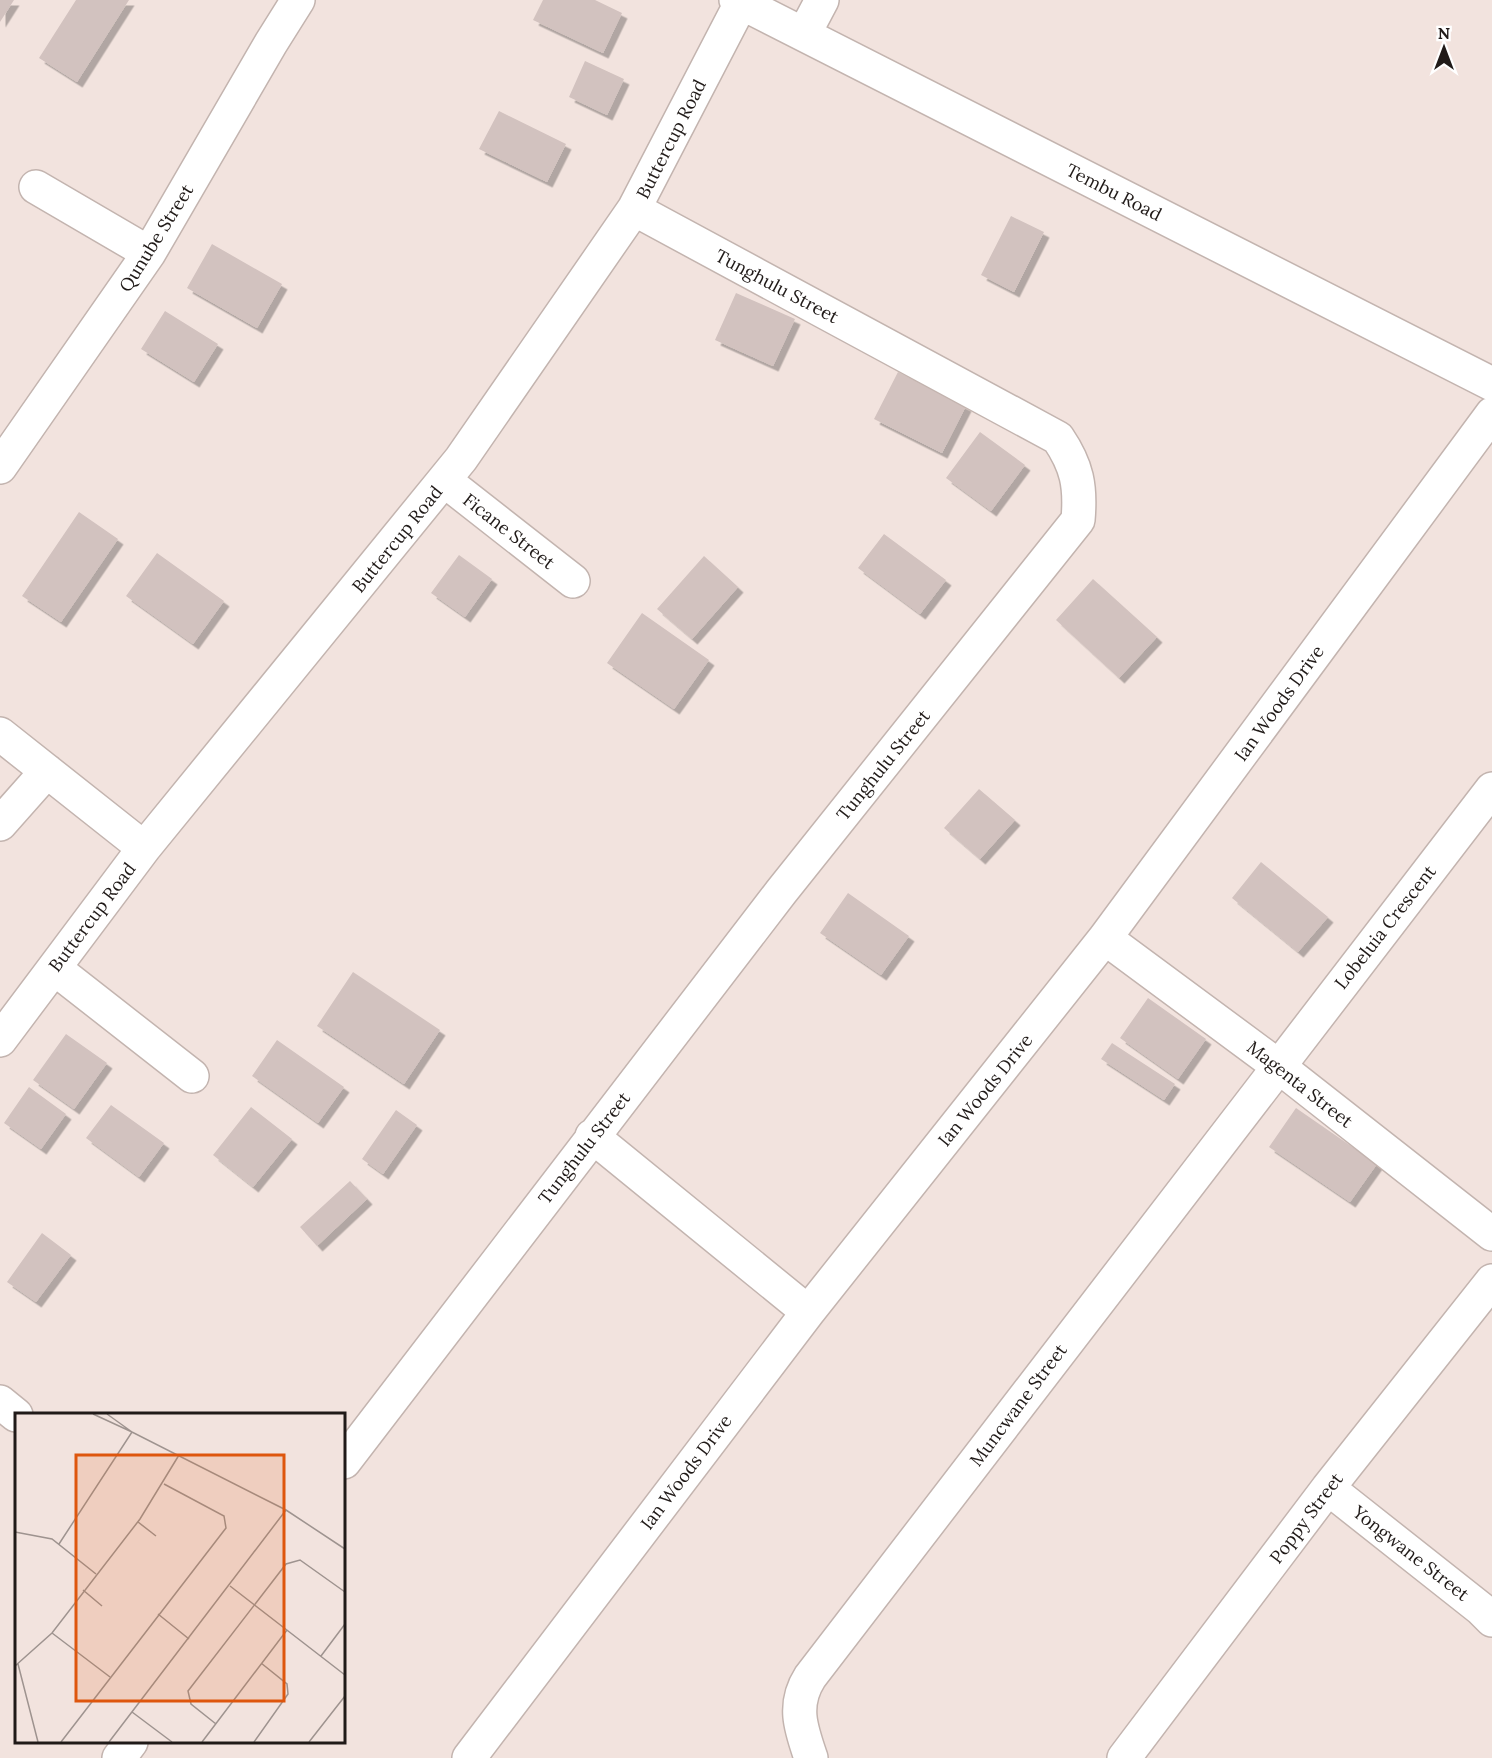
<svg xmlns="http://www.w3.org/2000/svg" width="1492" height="1758" viewBox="0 0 1492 1758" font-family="Lora,serif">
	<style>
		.building { fill: #d2c2bf; filter: url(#shadow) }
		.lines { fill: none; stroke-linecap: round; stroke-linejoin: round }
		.minor-casing { stroke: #c3b4af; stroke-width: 36 }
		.minor { stroke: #fff; stroke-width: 33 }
		.labels { text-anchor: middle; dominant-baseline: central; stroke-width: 6; stroke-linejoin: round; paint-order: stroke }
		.street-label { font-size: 18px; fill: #201a18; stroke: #fff }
		.inset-road { fill: none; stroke: #9e938f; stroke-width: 1.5 }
		.view { fill: #de560d; fill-opacity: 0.15; stroke: #de560d; stroke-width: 3 }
		.inset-edge { fill: none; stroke: #201a18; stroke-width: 3 }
	</style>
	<defs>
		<filter id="shadow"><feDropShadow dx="5.5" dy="5.5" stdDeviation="0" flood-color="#0004"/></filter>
	</defs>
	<rect width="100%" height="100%" fill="#f2e3de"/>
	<path class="building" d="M0 0H14L0 22Z
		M76 0H129L77 82 39 58Z
		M543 0H595L622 13 603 53 533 20Z
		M585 61 624 79 607 115 569 97Z
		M499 111 566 144 547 182 479 149Z
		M1011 216 1044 232 1014 292 981 275Z
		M212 244 282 284 257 328 187 288Z
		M736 293 795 319 773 366 715 340Z
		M165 311 218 344 194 382 141 349Z
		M898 372 966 406 942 453 874 419Z
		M980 432 1025 465 991 511 946 478Z
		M79 512 118 539 61 622 22 596Z
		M884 534 946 580 920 614 858 568Z
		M157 553 224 601 193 644 126 596Z
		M459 555 492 579 465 617 431 593Z
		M704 556 738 587 692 639 657 609Z
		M1093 579 1157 637 1119 678 1056 620Z
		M642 613 709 660 674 709 607 663Z
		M979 789 1015 820 980 859 944 828Z
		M1261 862 1328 917 1298 952 1232 898Z
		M848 893 909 936 881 975 820 933Z
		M353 972 440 1030 404 1084 317 1026Z
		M1148 998 1206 1039 1178 1079 1120 1038Z
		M66 1034 107 1063 74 1109 33 1080Z
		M277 1040 344 1087 318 1123 252 1076Z
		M1112 1043 1175 1084 1164 1100 1101 1059Z
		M29 1087 66 1114 41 1149 4 1123Z
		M111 1105 164 1143 139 1177 86 1138Z
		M251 1107 292 1139 253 1187 213 1155Z
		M1296 1108 1377 1164 1350 1202 1269 1147Z
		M396 1110 417 1125 383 1174 362 1159Z
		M350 1181 367 1199 317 1246 300 1227Z
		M42 1233 71 1255 36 1302 7 1282Z"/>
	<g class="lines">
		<g class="minor-casing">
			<path id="minor" d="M736 0 1492 384
				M804 34 822 0
				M36 187 149 253
				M0 467 149 253 271 43 298 0
				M444 480 573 581
				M0 734 144 848
				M0 824 47 771
				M1105 938 1278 1066 1492 1234
				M54 968 192 1076
				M0 1040 144 848 461 459 634 209 741 3
				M592 1136 808 1312
				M0 1402 16 1415
				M344 1462 781 892 1078 520C1081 486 1077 466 1058 438L634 209
				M1328 1488 1481 1609 1492 1620
				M119 1758 131 1742
				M469 1758 808 1312 1105 938 1492 414
				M811 1758C801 1729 792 1705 810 1677L1492 789
				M1124 1758 1328 1488 1492 1281"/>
		</g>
		<use href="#minor" class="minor"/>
	</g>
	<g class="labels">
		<g class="street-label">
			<text transform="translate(671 139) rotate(-63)">Buttercup Road</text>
			<text transform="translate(1114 192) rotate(27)">Tembu Road</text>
			<text transform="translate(156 238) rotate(-58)">Qunube Street</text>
			<text transform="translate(777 286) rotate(28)">Tunghulu Street</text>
			<text transform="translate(509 531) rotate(38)">Ficane Street</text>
			<text transform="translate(397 539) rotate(-51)">Buttercup Road</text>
			<text transform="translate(1279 703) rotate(-54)">Ian Woods Drive</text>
			<text transform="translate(883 765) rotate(-51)">Tunghulu Street</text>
			<text transform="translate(92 917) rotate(-53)">Buttercup Road</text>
			<text transform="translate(1385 927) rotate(-52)">Lobeluia Crescent</text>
			<text transform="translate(1300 1084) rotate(38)">Magenta Street</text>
			<text transform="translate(985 1090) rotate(-51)">Ian Woods Drive</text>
			<text transform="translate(584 1148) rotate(-52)">Tunghulu Street</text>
			<text transform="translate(1018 1405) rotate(-53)">Muncwane Street</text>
			<text transform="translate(686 1472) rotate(-53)">Ian Woods Drive</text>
			<text transform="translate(1306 1518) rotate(-53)">Poppy Street</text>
			<text transform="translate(1411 1553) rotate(38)">Yongwane Street</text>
		</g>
	</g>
	<g transform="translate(15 1413)">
		<rect width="330" height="330" fill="#f2e3de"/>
		<path class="inset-road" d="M78 1 117 19 92 1M123 109 141 123M0 119 37 126 81 161M44 131 117 19 271 97 330 136M215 173 330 262M68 177 87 193M143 201 174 226M37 220 95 264M306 243 330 211M3 251 23 329M0 253 37 220 125 106 164 42M117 299 157 329M201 311 176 291 173 278 271 151 285 147 330 179M46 329 211 115 209 103 149 71M94 329 271 97M187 329 272 217M239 329 273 281 272 271 246 250M294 329 330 283"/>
		<path class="view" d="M61 42H269V288H61Z"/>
		<rect width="330" height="330" class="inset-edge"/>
	</g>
	<g transform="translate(1444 48)" stroke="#ffffff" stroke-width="4.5" paint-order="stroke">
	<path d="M0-4.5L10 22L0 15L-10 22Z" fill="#201a18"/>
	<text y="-9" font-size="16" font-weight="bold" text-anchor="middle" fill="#201a18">N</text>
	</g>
</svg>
